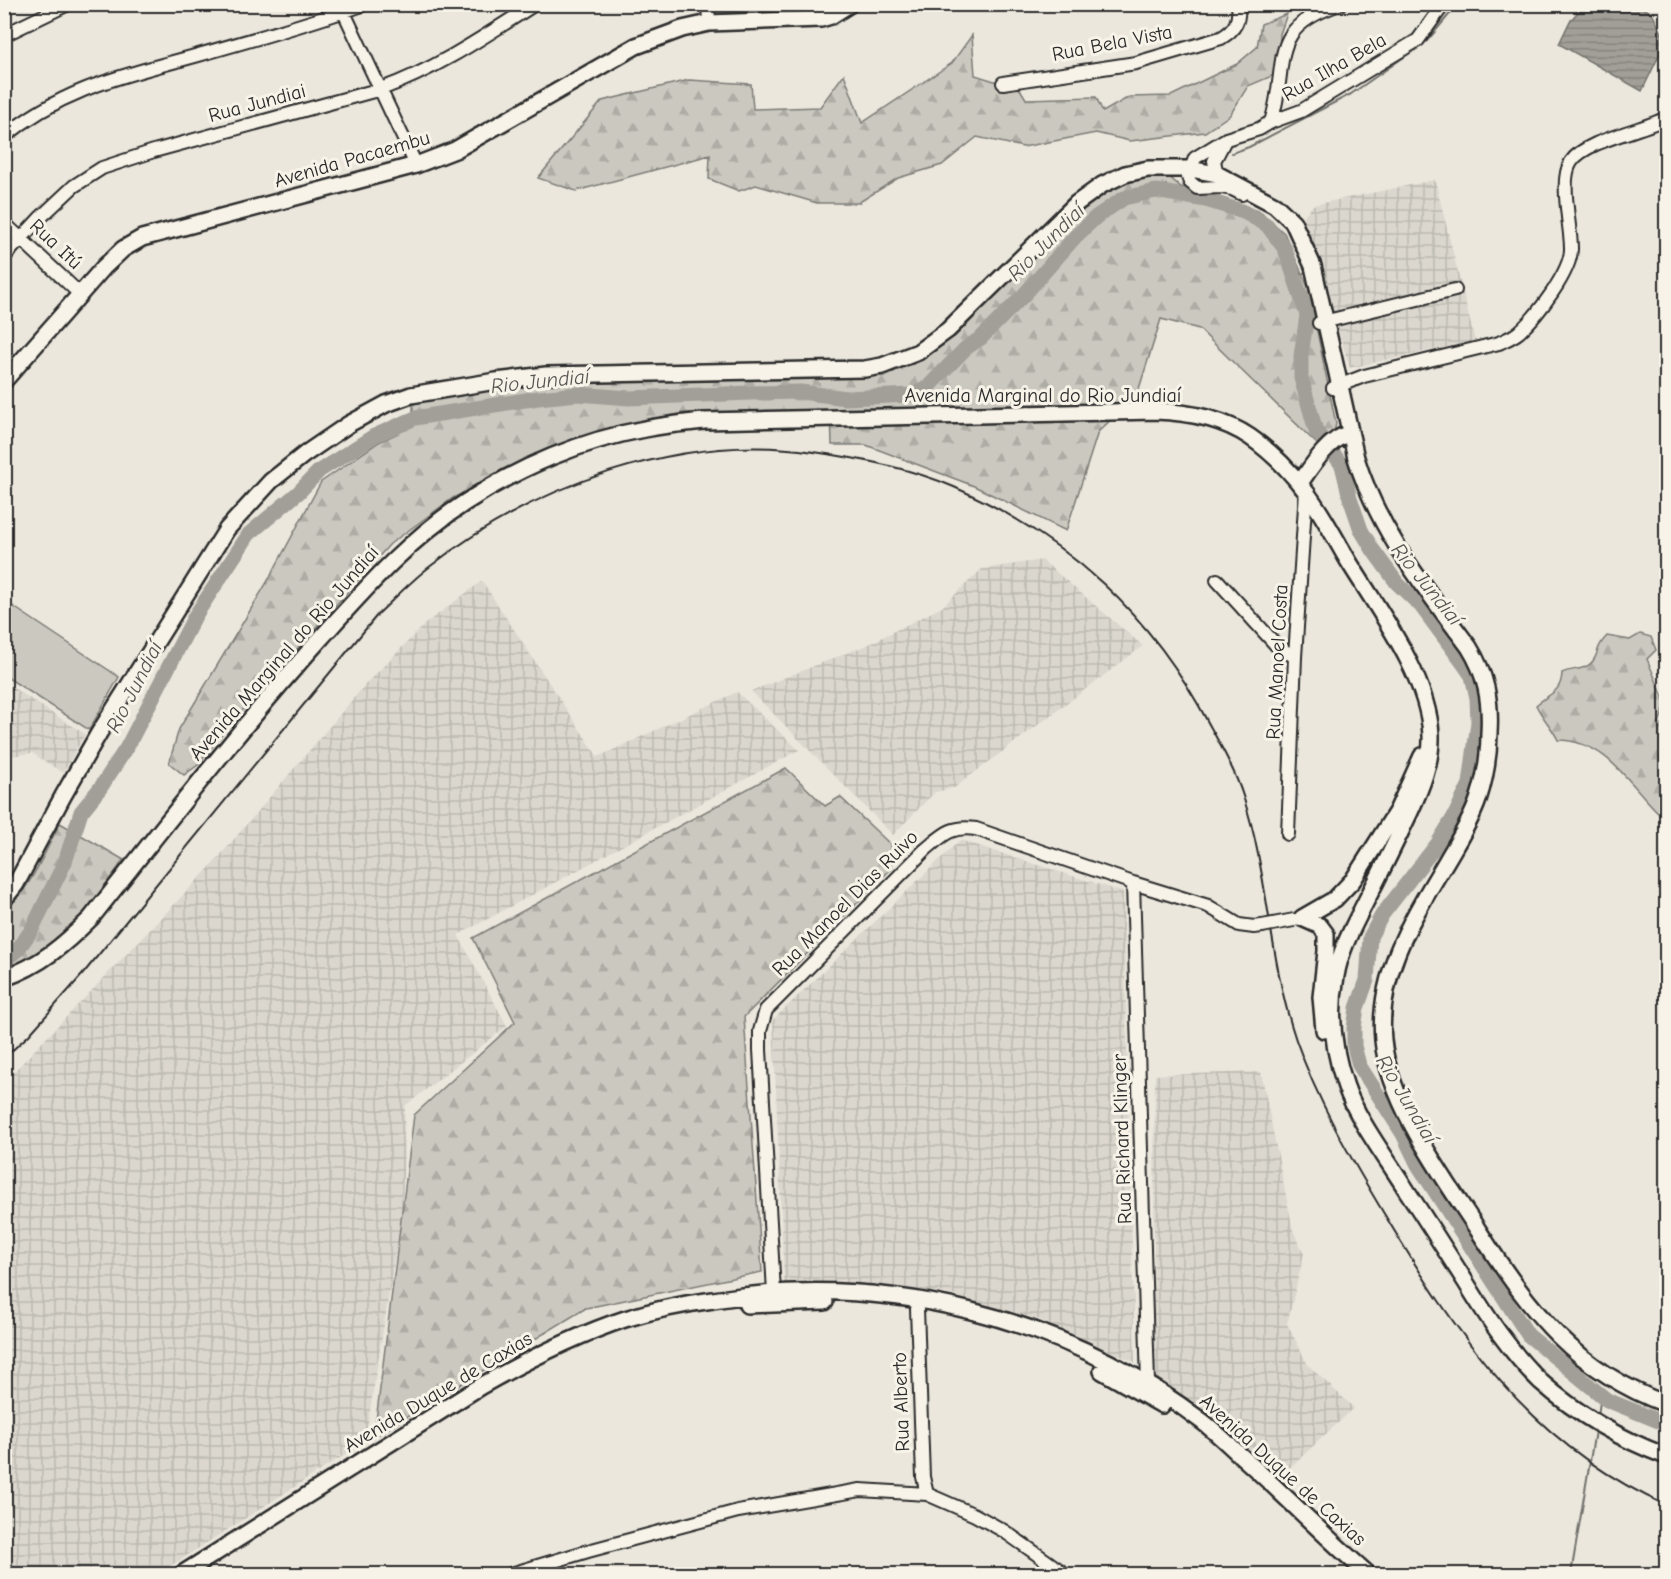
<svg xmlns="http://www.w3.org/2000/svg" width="1671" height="1579" viewBox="0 0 1671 1579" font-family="'Comic Neue',sans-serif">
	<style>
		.industrial { fill: url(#industrial-grid) }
		.forest { fill: url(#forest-firs); stroke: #7b7a75; stroke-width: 1.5 }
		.pitch { fill: #cbc8bf; stroke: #7b7a75; stroke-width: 1.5 }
		.water { fill: url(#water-rules); stroke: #72716c; stroke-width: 1.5 }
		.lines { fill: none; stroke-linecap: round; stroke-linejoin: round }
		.stream { stroke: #72716c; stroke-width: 2 }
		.river { stroke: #a29f98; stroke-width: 15 }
		.minor-casing { stroke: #2b2b2b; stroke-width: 16 }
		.major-casing { stroke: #2b2b2b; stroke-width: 20 }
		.minor { stroke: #f7f3e8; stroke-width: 12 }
		.major { stroke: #f7f3e8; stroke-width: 15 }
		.rail { stroke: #2b2b2b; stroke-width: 2 }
		.minor-bridge-casing { stroke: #2b2b2b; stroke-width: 16; stroke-linecap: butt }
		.minor-bridge { stroke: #f7f3e8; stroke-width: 12 }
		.labels { text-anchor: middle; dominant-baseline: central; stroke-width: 6; stroke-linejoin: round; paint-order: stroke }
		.street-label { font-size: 20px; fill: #2b2b2b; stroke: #f7f3e8 }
		.water-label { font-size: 21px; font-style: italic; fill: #555451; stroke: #f7f3e8 }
	</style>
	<defs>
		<pattern id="industrial-grid" width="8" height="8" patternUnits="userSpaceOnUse" patternTransform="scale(1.5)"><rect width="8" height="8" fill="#dbd7ce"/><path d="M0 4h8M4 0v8" fill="none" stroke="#bcb9b1"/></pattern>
		<pattern id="forest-firs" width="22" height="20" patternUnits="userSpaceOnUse" patternTransform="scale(1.5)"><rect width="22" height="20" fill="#cbc8bf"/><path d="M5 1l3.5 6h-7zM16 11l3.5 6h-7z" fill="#aeaca4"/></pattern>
		<pattern id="water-rules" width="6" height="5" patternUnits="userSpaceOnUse" patternTransform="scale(1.5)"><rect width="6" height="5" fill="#a29f98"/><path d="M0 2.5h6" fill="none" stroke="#84827c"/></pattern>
	</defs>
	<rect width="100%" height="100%" fill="#ebe7dd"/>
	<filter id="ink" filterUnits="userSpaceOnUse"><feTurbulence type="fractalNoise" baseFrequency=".0167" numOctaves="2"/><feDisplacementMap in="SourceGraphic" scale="12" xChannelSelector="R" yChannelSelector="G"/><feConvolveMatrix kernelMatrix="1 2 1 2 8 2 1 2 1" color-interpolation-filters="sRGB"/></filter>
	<g filter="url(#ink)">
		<path class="industrial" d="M1435 180 1475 341 1350 368 1303 217 1313 205Z
			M1042 560 1143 646 954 788 935 792 893 835 751 691 867 645 942 607 982 569Z
			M482 581 598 757 737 692 799 750 458 935 507 1026 405 1106 402 1213 365 1442 158 1574H5V1081L213 864 364 686 425 624Z
			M4 682 85 734 63 773 32 753 5 757Z
			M960 840 1123 892 1135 1362 1037 1319 944 1293 784 1283 773 1020Z
			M1261 1072 1293 1230 1304 1254 1287 1324 1308 1365 1354 1408 1281 1476 1198 1408 1153 1378 1155 1075Z"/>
		<path class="forest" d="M1287 14 1280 34 1279 73 1248 86 1230 115 1205 132 1130 141 1096 133 1023 147 977 137 942 165 898 178 858 203H817L756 185 739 191 709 179 710 155 576 191 538 178 602 101 689 80 751 84 753 109 820 107 844 74 862 123 952 63 972 35 975 75 1020 89 1026 99 1096 97 1103 112 1129 97 1171 96 1237 64 1257 47 1261 24Z
			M1168 176 1181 187 1261 212 1284 233 1308 287 1336 424 1334 432 1319 446 1199 329 1161 319 1137 395 1098 432 1066 531 974 486 866 445H832L831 410 683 413 574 439 453 498 390 544 227 728 198 765 184 775 169 763 179 729 269 579 321 482 379 442 413 426V404L478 391 593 380 698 381 887 376 952 336 1078 214 1124 180Z
			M1640 634 1651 637 1656 650 1647 659 1666 704 1659 723 1666 728 1665 819C1631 789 1609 740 1558 740 1552 727 1542 718 1536 705 1550 693 1561 693 1562 673 1572 668 1586 671 1593 661 1600 651 1595 648 1607 636L1630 640Z
			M786 768 825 806 840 797 890 844 891 869 744 1017 762 1272 586 1308 374 1437 414 1115 515 1022 473 938Z
			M60 823 124 860 73 928 40 954 5 971V910C29 892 46 850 60 823Z"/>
		<path class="pitch" d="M4 598 11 605 119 677 89 730 5 676Z"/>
		<path class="water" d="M1584 5H1638L1652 13 1666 41 1642 91 1559 44 1570 21Z"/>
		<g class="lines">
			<path class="stream" d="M1232 153 1249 147 1351 94 1427 41 1458 4
				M1156 191 1166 185
				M1598 1415 1601 1396
				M1571 1574 1595 1431"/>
			<path class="river" d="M4 961 18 949 31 931 65 862 81 812 101 787 127 747 195 616 249 534 298 493 319 471 374 436 415 418 538 398 578 394 629 398 750 393 801 392 846 398 912 395 928 387 966 348 981 338 1023 296 1075 237 1096 217 1124 198 1156 191 1206 200 1242 211 1267 225 1285 249 1307 315 1301 356V378L1316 431 1342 465 1350 498 1361 530 1373 550 1397 583 1421 606 1463 663 1472 676 1477 698 1478 722 1470 784 1454 817 1438 843 1382 915 1370 937 1367 980 1357 1008 1354 1028V1046L1359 1065 1403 1134 1418 1165 1528 1335 1607 1400 1666 1424"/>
			<g class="minor-casing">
				<path id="minor" d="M708 4 709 23
					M341 6 416 165
					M4 35 68 4
					M1003 83 1136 63 1221 38C1235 30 1240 21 1238 4
					M1271 122C1290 63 1264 29 1340 4
					M4 137C63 88 123 76 195 56 252 40 309 24 365 4
					M1217 174 1214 161 1224 142
					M1242 194 1232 189 1221 187 1197 188 1190 182 1188 177 1195 158 1226 139 1259 129 1271 122 1301 111 1418 40 1444 4
					M4 223 81 295
					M4 257 41 217 74 186 102 168 154 151 381 89C437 69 485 36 535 4
					M1319 323 1455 290
					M1333 388 1364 376 1499 343C1505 340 1513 337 1519 332 1536 317 1572 271 1571 248 1571 226 1559 180 1571 162 1585 140 1642 131 1666 118
					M1217 580 1277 646 1295 657
					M1288 834 1295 657 1306 491
					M1133 883 1148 1383 1143 1390
					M774 1292 760 1050V1031L766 1010 925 850C943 835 951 825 976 829L1133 883 1208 906 1239 925 1254 927 1262 926
					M917 1309 923 1477 927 1494
					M511 1574 588 1551 738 1511 860 1490 927 1494 975 1515 1004 1531 1065 1574"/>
			</g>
			<g class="major-casing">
				<path id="major" d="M4 381 104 267 123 249 142 238 416 165 455 150 636 46 682 29 709 23 821 19 831 16 850 4
					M1300 483C1311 467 1329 438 1350 433
					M4 899 16 884 63 796 99 733 227 529 271 481 305 454 349 424 386 404 411 395 496 381 546 375 865 369 882 366 918 352 948 330 1077 203 1102 185 1125 174 1148 169H1190L1217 174 1275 205 1293 222 1313 266 1356 458C1379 532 1423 585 1469 647 1486 674 1491 701 1489 733 1489 755 1485 779 1478 800 1471 821 1458 841 1447 860 1414 916 1377 972 1383 1040 1389 1104 1445 1179 1480 1233 1530 1311 1576 1371 1666 1404
					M1302 918 1335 899 1353 880 1397 811 1422 756
					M1302 918 1320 926 1326 934V951L1321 997 1324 1030
					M4 978C40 966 65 944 91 918 166 824 240 728 321 638 366 588 409 539 466 502 519 467 583 440 645 429 665 425 684 423 704 421L1155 411C1188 412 1222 418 1250 437 1269 450 1289 470 1303 488 1321 510 1334 537 1349 562 1379 611 1428 676 1431 735 1432 762 1421 788 1410 812 1395 844 1379 876 1363 907 1352 929 1340 951 1336 976 1329 1013 1333 1051 1346 1087 1358 1121 1388 1160 1407 1191 1427 1221 1446 1251 1465 1281 1487 1317 1510 1352 1541 1382 1578 1415 1620 1439 1666 1456
					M747 1305 825 1302
					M1102 1371 1162 1405
					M182 1574 481 1386C527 1360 574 1336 625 1319 654 1310 683 1304 713 1300 884 1272 1065 1316 1203 1422 1216 1432 1228 1444 1240 1455 1284 1494 1324 1536 1368 1574"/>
			</g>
			<use href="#minor" class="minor"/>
			<use href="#major" class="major"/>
			<path class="rail" d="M4 1058 29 1035 82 975 378 614C394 599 410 582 428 568 532 486 682 431 814 452 862 459 910 468 954 487 1069 538 1152 615 1210 726 1222 748 1235 771 1243 796 1269 875 1269 961 1296 1040 1318 1102 1350 1157 1383 1212 1456 1334 1531 1446 1666 1505"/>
			<g class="minor-bridge-casing">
				<path id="minor-bridge" d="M1262 926 1294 920"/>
			</g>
			<use href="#minor-bridge" class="minor-bridge"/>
		</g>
	</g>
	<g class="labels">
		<g class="street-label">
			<text transform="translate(1112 43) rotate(-11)">Rua Bela Vista</text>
			<text transform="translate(1334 67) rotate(-30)">Rua Ilha Bela</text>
			<text transform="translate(257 103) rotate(-15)">Rua Jundiai</text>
			<text transform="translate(352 159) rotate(-16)">Avenida Pacaembu</text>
			<text transform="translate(56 244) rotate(43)">Rua Itú</text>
			<text x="1043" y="395">Avenida Marginal do Rio Jundiaí</text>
			<text transform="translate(284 653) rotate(-49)">Avenida Marginal do Rio Jundiaí</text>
			<text transform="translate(1277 662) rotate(-87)">Rua Manoel Costa</text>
			<text transform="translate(845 903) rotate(-45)">Rua Manoel Dias Ruivo</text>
			<text transform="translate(1122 1139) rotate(-92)">Rua Richard Klinger</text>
			<text transform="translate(438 1392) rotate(-31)">Avenida Duque de Caxias</text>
			<text transform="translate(901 1402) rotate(-92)">Rua Alberto</text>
			<text transform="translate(1283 1470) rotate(42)">Avenida Duque de Caxias</text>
		</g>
		<g class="water-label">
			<text transform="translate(1046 242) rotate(-45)">Rio Jundiaí</text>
			<text transform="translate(540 381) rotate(-6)">Rio Jundiaí</text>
			<text transform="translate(1427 584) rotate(51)">Rio Jundiaí</text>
			<text transform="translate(134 687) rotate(-63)">Rio Jundiaí</text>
			<text transform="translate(1407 1099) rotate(59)">Rio Jundiaí</text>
		</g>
	</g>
	<rect width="1671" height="1579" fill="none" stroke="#f7f3e8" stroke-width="24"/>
	<rect x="12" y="12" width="1647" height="1555" fill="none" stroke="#2b2b2b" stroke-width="2" filter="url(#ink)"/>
</svg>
